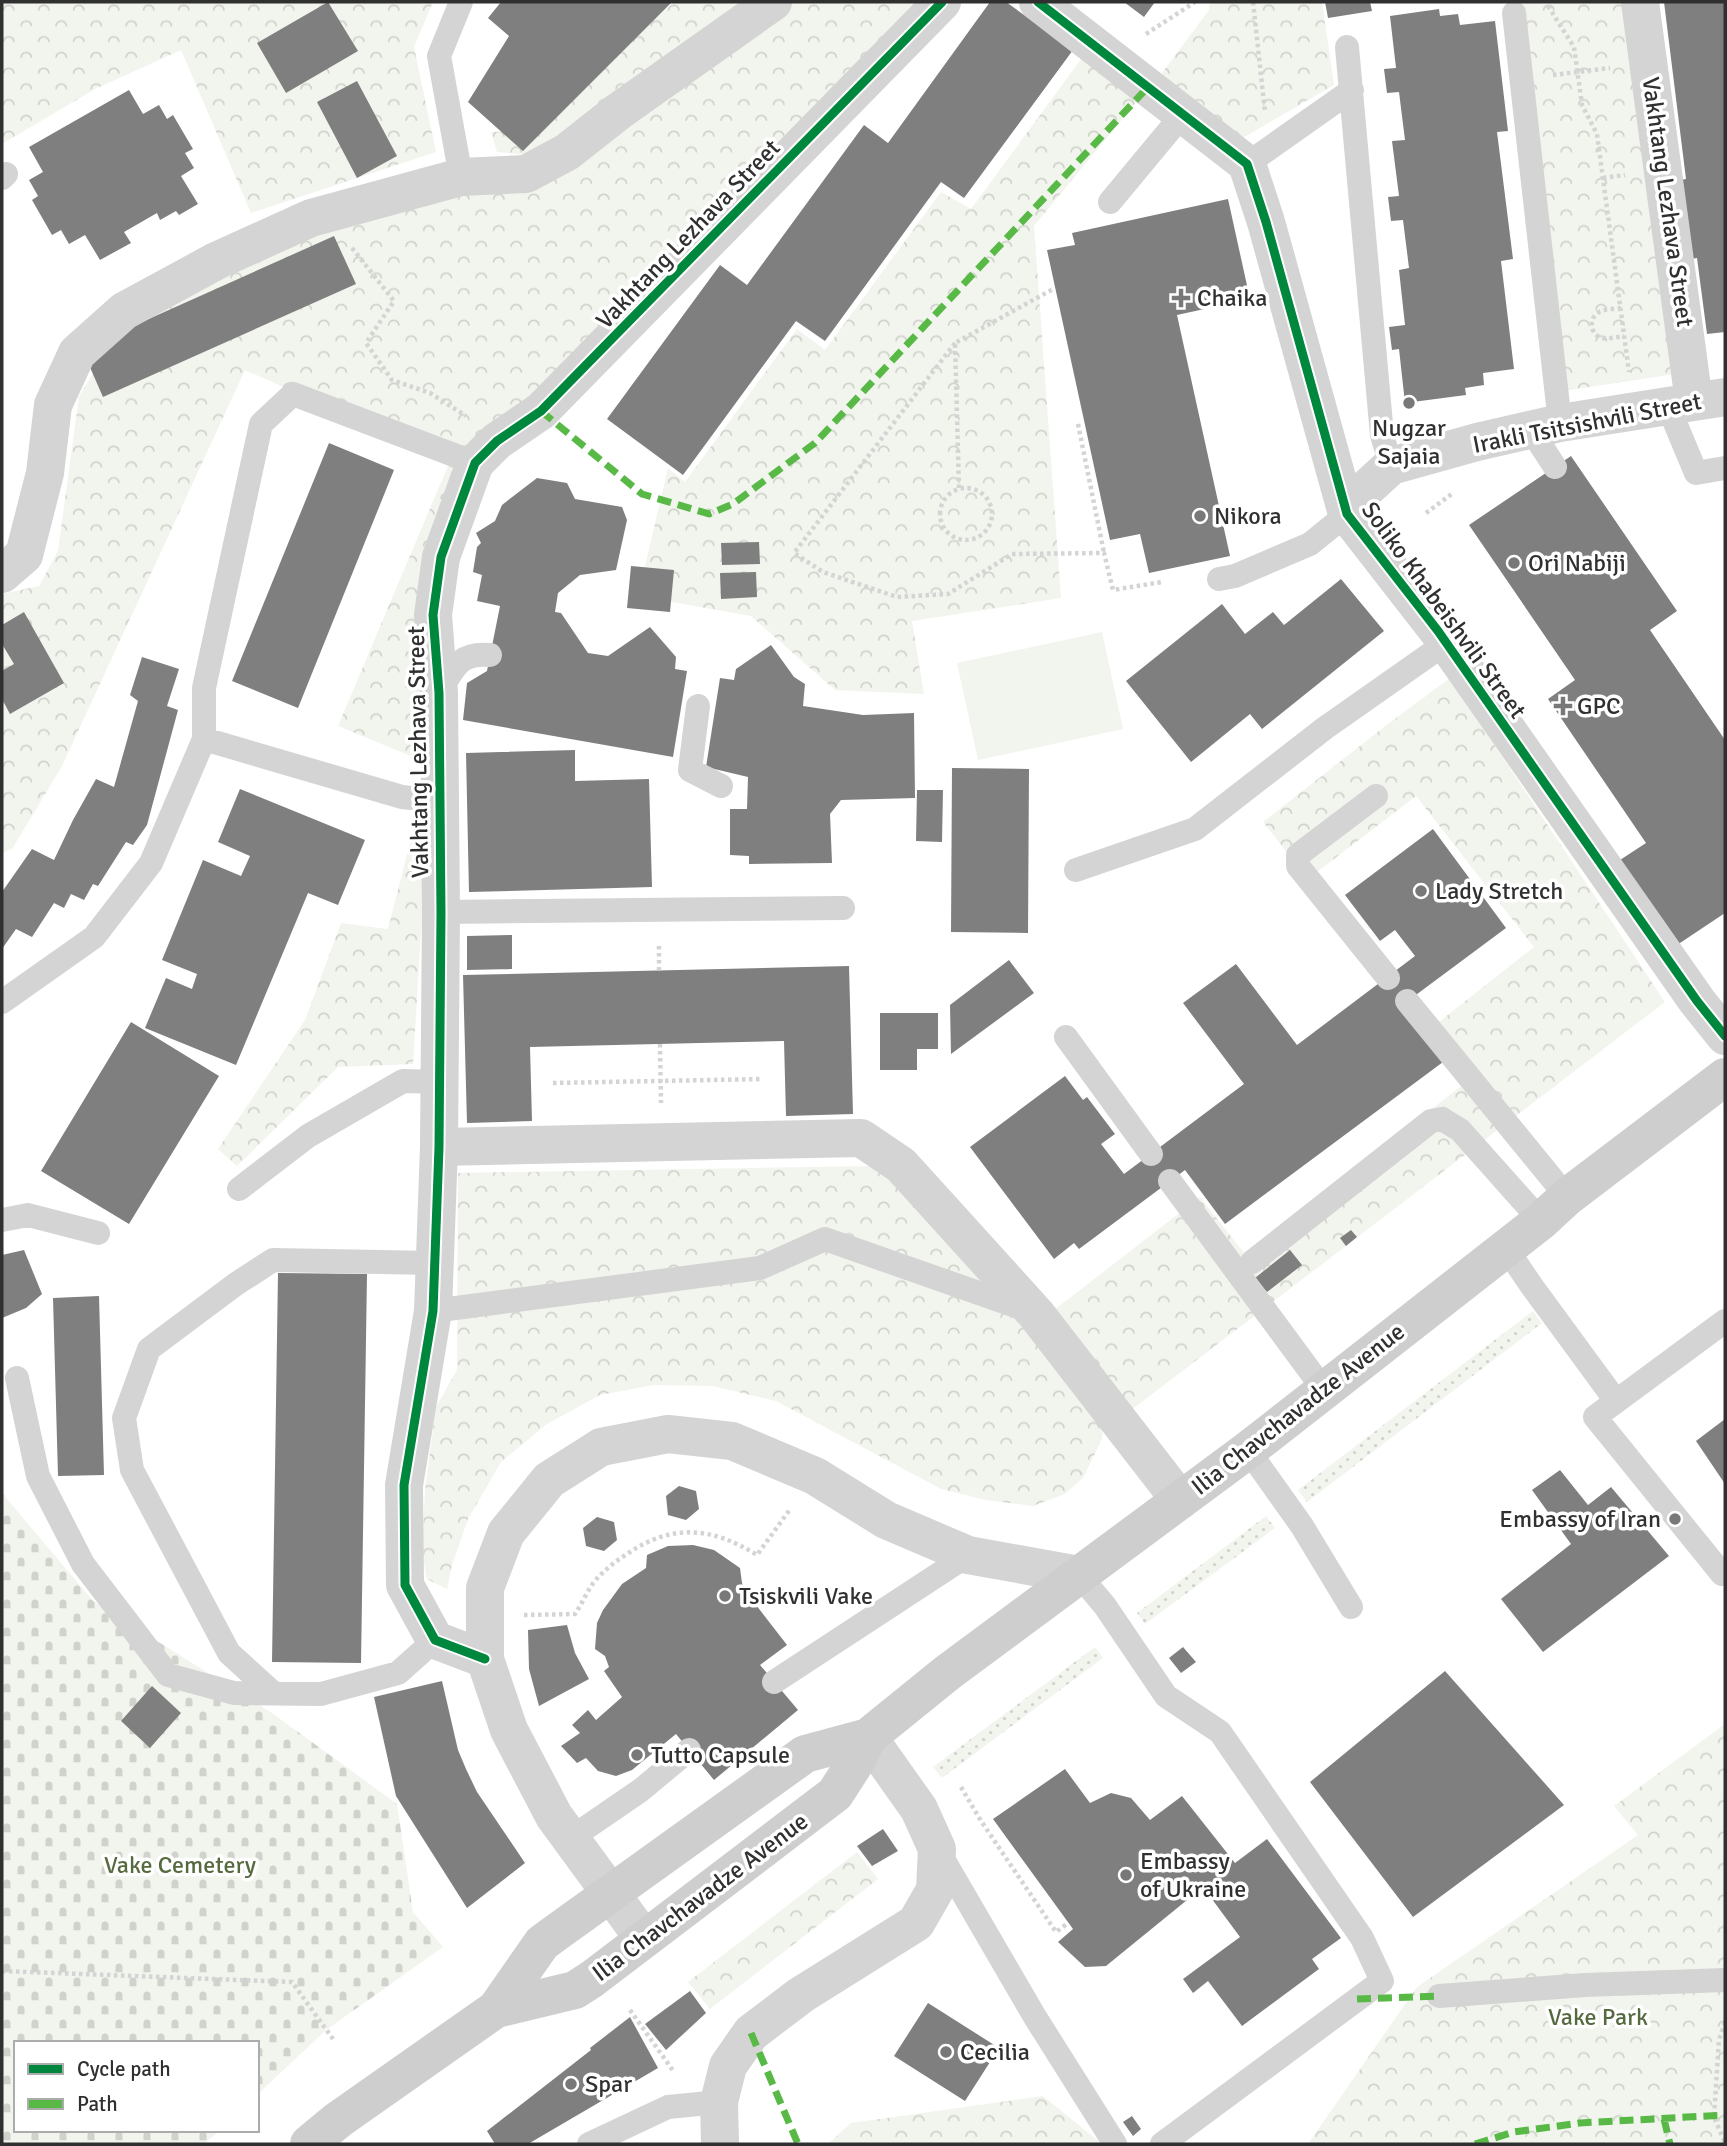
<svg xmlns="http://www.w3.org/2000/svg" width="1727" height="2146" viewBox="0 0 1727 2146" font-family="Signika,sans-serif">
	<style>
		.grass { fill: url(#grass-dots) }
		.forest { fill: url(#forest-crowns) }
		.cemetery { fill: url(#cemetery-stones) }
		.pitch { fill: #f2f5ed }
		.building { fill: #7f7f7f }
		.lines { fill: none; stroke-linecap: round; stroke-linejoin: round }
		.path { stroke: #d4d4d4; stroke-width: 4.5; stroke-dasharray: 3.5 3.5; stroke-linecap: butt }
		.service { stroke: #d4d4d4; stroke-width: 24 }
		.minor { stroke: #d4d4d4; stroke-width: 38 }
		.tertiary { stroke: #d4d4d4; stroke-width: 38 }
		.secondary { stroke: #cecece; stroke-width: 38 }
		.quiet { stroke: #58b947; stroke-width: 7; stroke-dasharray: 14 7; stroke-linecap: butt }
		.cycleway-casing { stroke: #fff; stroke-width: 13 }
		.cycleway { stroke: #00873e; stroke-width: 9 }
		.poi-dot { fill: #787878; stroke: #fff; stroke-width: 2.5 }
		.labels { text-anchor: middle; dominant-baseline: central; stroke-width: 7; stroke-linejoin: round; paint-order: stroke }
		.street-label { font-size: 24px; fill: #303030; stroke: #fff }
		.poi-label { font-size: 24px; fill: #303030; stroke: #fff; text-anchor: start }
		.park-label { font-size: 24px; fill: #566a3f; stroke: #fff }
	</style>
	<defs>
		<pattern id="grass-dots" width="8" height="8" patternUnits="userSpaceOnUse" patternTransform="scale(1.75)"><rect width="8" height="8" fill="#f2f5ed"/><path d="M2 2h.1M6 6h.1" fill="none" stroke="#d0d2cc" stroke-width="1.8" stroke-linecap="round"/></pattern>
		<pattern id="forest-crowns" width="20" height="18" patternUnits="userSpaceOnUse" patternTransform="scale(1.75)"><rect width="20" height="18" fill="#f2f5ed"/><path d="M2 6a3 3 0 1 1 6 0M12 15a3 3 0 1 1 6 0" fill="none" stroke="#d0d2cc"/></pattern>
		<pattern id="cemetery-stones" width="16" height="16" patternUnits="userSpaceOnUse" patternTransform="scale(1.75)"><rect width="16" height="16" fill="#f2f5ed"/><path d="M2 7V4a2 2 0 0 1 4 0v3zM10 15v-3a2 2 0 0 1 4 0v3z" fill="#d0d2cc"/></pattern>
	</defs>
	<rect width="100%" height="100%" fill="#fff"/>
	<path class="grass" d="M1533 1311 1542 1323 1307 1502 1298 1490Z
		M1266 1516 1275 1528 1145 1624 1137 1613Z
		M1095 1647 1103 1658 942 1778 933 1767Z"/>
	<path class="forest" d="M2 2H433L414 47 436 152 251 213 181 50 95 89 2 144Z
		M674 2H758L559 141 527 155 497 152 491 132 531 131Z
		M791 2H932L497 444 430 604V764L338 726 450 461 245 370 62 766 12 849 2 853V594L39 586 58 551 79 396 117 336 269 250 459 187 522 185Z
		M1213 2H1322L1334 85 1239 140 1159 77 1209 10V5Z
		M1515 2H1627L1682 373 1563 391Z
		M1084 55 1138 100 1034 226 1061 598 912 621 924 694 835 690 751 616 638 596 668 468 685 482 797 329 825 350 941 192 971 209Z
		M1450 678 1665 1002 1126 1414 1049 1314 1200 1197 1245 1254 1469 1080 1430 1029 1534 947 1416 796 1308 879 1263 822 1384 727Z
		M413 831 427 832 413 1064 338 1067 237 1166 218 1149 305 1020 341 923 388 929Z
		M870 1166 902 1179 1103 1411 1102 1439 1083 1478 1065 1494 1033 1506 986 1500 941 1489 776 1401 713 1386 654 1385 600 1395 547 1424 501 1462 468 1519 452 1565 447 1589 427 1579 422 1553 425 1490 436 1407 457 1370 458 1173Z
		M1725 1724V2144H1308L1417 1987 1638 1835 1614 1806Z
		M857 1852 878 1879 710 2009 688 1982Z
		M1043 2096 1102 2144H828L851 2123Z"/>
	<path class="cemetery" d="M2 1493 93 1601 272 1713 397 1804 413 1912 443 1947 326 2030 257 2095V2043H16V2130H220L204 2144H2Z"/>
	<path class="pitch" d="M1102 632 1123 729 978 760 957 663Z"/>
	<path class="building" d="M328 2 358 51 286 93 257 43Z
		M501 2H672L523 151 468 102 509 36 488 18Z
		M990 2H1006L1073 50 964 198 941 182 825 341 796 321 683 475 607 419 720 265 747 285 864 125 888 143Z
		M1124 2H1155L1144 17Z
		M1325 2H1370L1372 11 1328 18Z
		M1664 2H1725V332L1707 334 1697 258 1685 260 1674 181 1686 179Z
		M1439 9 1440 16 1458 14 1460 25 1495 21 1508 131 1497 132 1513 259 1501 261 1514 369 1483 373 1484 385 1465 388 1466 395 1405 403 1399 349 1392 350 1389 327 1405 325 1399 270 1409 268 1403 220 1391 221 1388 197 1399 196 1392 141 1405 140 1399 92 1387 93 1384 69 1396 68 1390 16Z
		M357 81 397 156 357 178 317 102Z
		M129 90 143 114 159 105 167 119 173 115 193 149 185 153 194 168 181 176 198 204 179 215 176 211 160 220 157 213 124 232 131 243 100 260 85 235 69 244 61 230 52 235 32 200 38 196 29 180 43 172 29 147Z
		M1228 199 1250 299 1177 315 1230 556 1149 573 1140 534 1110 540 1047 250 1075 245 1072 233Z
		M334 236 356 284 103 397 85 356 104 339Z
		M329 443 394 470 298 708 232 681Z
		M1571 456 1677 611 1650 630 1725 740V913L1677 945 1620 860 1646 843 1548 699 1575 680 1469 525Z
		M537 478 567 483 575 499 622 507 627 520 616 570 580 575 558 593 555 612 561 613 588 653 608 656 650 627 676 657 675 669 687 671 673 757 463 720 467 683 487 671 500 606 477 601 482 575 473 572 477 547 481 543 476 533 495 521 502 505Z
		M759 542 760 564 722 565 721 543Z
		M631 566 674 570 670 612 627 608Z
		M756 572 757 597 721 599 720 573Z
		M1341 579 1384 631 1262 729 1250 714 1191 762 1126 681 1222 604 1245 634 1273 612 1284 625Z
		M24 612 64 683 10 714 2 699V671L14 664 2 644V625Z
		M771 645 794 677 805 684 803 706 863 715 914 713 915 798 841 800 830 814 832 863 749 864V856L730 855V809H747L748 777 706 767 720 678 734 680 736 669Z
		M142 657 179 669 167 706 178 710 147 825 133 845 126 842 98 886 93 884 84 900 71 894 64 908 54 903 32 937 16 929 2 949V892L32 849 54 860 73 820 96 779 114 787 138 701 130 695Z
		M575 750V781L649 779 652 887 469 892 466 753Z
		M952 768 1029 769 1028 933 951 932Z
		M240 789 365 840 338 905 308 893 236 1065 145 1028 166 978 192 989 197 974 162 960 203 860 241 876 250 856 218 842Z
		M917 790H943L942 842 916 841Z
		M1433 829 1506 928 1401 1006 1443 1062 1225 1224 1185 1170 1079 1249 1074 1243 1054 1259 970 1147 1065 1076 1083 1100 1087 1097 1115 1134 1101 1144 1124 1174 1244 1084 1183 1003 1236 964 1297 1045 1415 956 1395 930 1380 941 1345 895Z
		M512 935V969L467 970V936Z
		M1009 960 1034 993 951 1054 950 1005Z
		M849 966 853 1114 786 1116 784 1041 530 1047 532 1121 467 1123 463 975Z
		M880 1013H938V1049H917V1070H880Z
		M131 1022 219 1076 129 1224 41 1171Z
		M1351 1230 1357 1237 1346 1246 1340 1238Z
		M24 1250 42 1294 26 1308 2 1318V1255Z
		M1290 1250 1302 1265 1267 1292 1255 1278Z
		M278 1273 367 1274 361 1663 272 1662Z
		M99 1296 104 1475 58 1476 53 1298Z
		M1725 1419V1484L1696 1441Z
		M1560 1470 1588 1505 1611 1487 1669 1556 1543 1652 1501 1599 1571 1544 1532 1490Z
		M679 1486 696 1491 699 1509 686 1520 668 1515 666 1496Z
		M597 1517 614 1522 617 1540 604 1551 586 1546 583 1528Z
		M693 1545 714 1550 740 1568 742 1583 746 1592 787 1645 760 1665 798 1710 714 1780 676 1734 632 1770 616 1776 598 1771 586 1758 577 1763 561 1746 580 1733 572 1725 588 1710 596 1720 622 1697 604 1671 609 1667 605 1656 595 1649 597 1623 603 1610 622 1584 646 1568 647 1555 668 1546Z
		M567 1625 575 1653 589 1679 539 1706 529 1669 528 1630Z
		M1183 1647 1196 1662 1181 1673 1169 1658Z
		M1445 1671 1564 1805 1413 1917 1310 1782Z
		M442 1681 458 1750 466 1769 477 1792 525 1863 467 1908 396 1796 374 1697Z
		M152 1686 181 1713 150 1748 121 1721Z
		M1065 1769 1090 1803 1111 1793 1131 1798 1150 1820 1182 1796 1235 1863 1267 1839 1341 1938 1312 1959 1319 1969 1242 2026 1208 1981 1193 1993 1183 1979 1240 1937 1203 1887 1106 1966 1085 1967 1058 1942 1073 1929 993 1819Z
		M883 1829 898 1851 872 1866 857 1846Z
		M690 1991 706 2013 666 2050 645 2024Z
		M928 2003 999 2048 965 2101 894 2056Z
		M630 2017 658 2068 528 2144H495L487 2131 591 2050 590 2048Z
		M1132 2116 1141 2129 1133 2136 1123 2122Z"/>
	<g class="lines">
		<path class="path" d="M1253 2 1265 112
			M1548 6 1574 47 1582 105 1597 134 1629 372
			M1146 34 1195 2
			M1553 75 1610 68
			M1603 178 1625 175
			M352 248 394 301 366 343 392 380 430 393 466 416
			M1621 308C1614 309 1605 309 1599 312 1588 318 1590 335 1602 338 1609 339 1617 337 1624 336
			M955 343 794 553 823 572 897 597 948 594 1012 554 1104 553 1113 590 1162 582
			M1078 424 1104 553
			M940 514a26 26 0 1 1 52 0a26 26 0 1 1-52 0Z
			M959 488 955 343 1055 288
			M1426 513 1453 493
			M659 946V971
			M660 1044 661 1103
			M553 1083 763 1079
			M524 1615 575 1614C582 1604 587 1591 594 1582 604 1570 615 1562 627 1554 672 1523 712 1527 757 1555L791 1508
			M961 1787 981 1821 1056 1932 1068 1923
			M2 1971 292 1982 333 2039
			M630 2010 674 2072
			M1725 2022 1719 2040 1714 2117 1725 2143"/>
		<path class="service" d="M1514 13 1560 423
			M1347 47 1382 435 1391 466
			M1247 164 1352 90
			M461 177 439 56 461 2
			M2 178 6 174
			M1110 202 1183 114
			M1668 406 1696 473 1725 468
			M1531 430 1555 467
			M1219 579 1235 576 1310 544 1347 514
			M439 693C454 669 458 652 490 655
			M698 706 690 770 721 786
			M204 739V688L261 424 293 394 475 463
			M1376 796 1298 855V866L1388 978
			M1076 870 1195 829 1325 728 1446 643
			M441 912 843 908
			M1407 1001 1567 1197
			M2 1002 94 937 151 863 204 739 402 797 440 801
			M1066 1037 1151 1154
			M1170 1181 1324 1390
			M239 1189 308 1136 403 1081 439 1082
			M2 1220 28 1215 98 1233
			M1506 1248 1531 1285 1616 1401
			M1252 1262 1431 1121 1442 1119 1460 1130 1541 1221
			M433 1311 760 1268 825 1239 1027 1310
			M1725 1321 1595 1417 1722 1574 1725 1571
			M17 1378 38 1476 83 1564 168 1675 234 1693 321 1694 398 1673 435 1640
			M1248 1450 1302 1526 1351 1607
			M1079 1575 1105 1606 1166 1696 1220 1732 1362 1938 1382 1981 1162 2144
			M774 1682 968 1555
			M273 1693 229 1653 132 1470 124 1418 149 1349 236 1284 273 1260 434 1263
			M571 1838 641 1790 689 1750
			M939 1852 1035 2017 1115 2144
			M1439 1996 1585 1985 1725 1980
			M589 2144 668 2107 719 2102"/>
		<path class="minor" d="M1038 2 1247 164 1266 222 1347 514 1438 631 1697 1001 1725 1036
			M1640 2 1694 402
			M1347 514 1367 488 1391 466 1477 442 1560 423 1725 397
			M2 574 24 555 45 473 53 405 77 353 124 311 216 261 311 218 461 177 526 174 567 152 619 111 773 2
			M439 1147 861 1138 901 1165 1036 1314 1180 1500
			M485 1659 435 1640 405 1585 404 1485 433 1311 439 1147 441 912 439 693 433 615 441 557 475 463 497 441 541 411 942 2
			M644 1939 554 1816 509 1730 485 1659V1588L506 1533 549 1480 601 1447 668 1434 732 1441 815 1476 886 1520 968 1555 1079 1575"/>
		<path class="tertiary" d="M720 2144 719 2102 728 2066 751 2033 801 1995 916 1923 935 1890 937 1849 919 1809 868 1737"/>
		<path class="secondary" d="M496 2009 575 1990 592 1979 835 1794 855 1763 868 1737
			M309 2144 338 2120 496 2009 542 1943 557 1932 805 1754 868 1737 947 1673 1248 1450 1541 1221 1567 1197 1725 1077"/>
		<path class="quiet" d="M541 411 642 494 709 514 733 504 815 443 1148 87
			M1357 1999 1439 1996
			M751 2033 798 2144
			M1664 2119 1670 2144
			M1475 2144 1514 2132 1580 2123 1725 2115"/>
		<g class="cycleway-casing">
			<path id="cycleway" d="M1038 2 1247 164 1266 222 1347 514 1438 631 1697 1001 1725 1036
				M485 1659 435 1640 405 1585 404 1485 433 1311 439 1147 441 912 439 693 433 615 441 557 475 463 497 441 541 411 942 2"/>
		</g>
		<use href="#cycleway" class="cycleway"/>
	</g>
	<g class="poi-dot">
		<path d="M1177.5 287.5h7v7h7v7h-7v7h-7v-7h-7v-7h7z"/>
		<circle cx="1409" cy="403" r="7"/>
		<circle cx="1200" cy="516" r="7"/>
		<circle cx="1514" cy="563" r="7"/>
		<path d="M1559.5 695.5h7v7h7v7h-7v7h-7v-7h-7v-7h7z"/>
		<circle cx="1421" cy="891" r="7"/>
		<circle cx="1675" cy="1519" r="7"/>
		<circle cx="725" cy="1596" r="7"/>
		<circle cx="637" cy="1755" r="7"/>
		<circle cx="1126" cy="1875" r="7"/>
		<circle cx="946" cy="2052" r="7"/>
		<circle cx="571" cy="2084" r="7"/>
	</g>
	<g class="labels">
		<g class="street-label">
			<text transform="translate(1668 202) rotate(82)">Vakhtang Lezhava Street</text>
			<text transform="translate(688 234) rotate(-46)">Vakhtang Lezhava Street</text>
			<text transform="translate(1587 423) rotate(-11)">Irakli Tsitsishvili Street</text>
			<text transform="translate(1444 610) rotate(54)">Soliko Khabeishvili Street</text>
			<text transform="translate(418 752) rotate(-91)">Vakhtang Lezhava Street</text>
			<text transform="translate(1298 1409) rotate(-38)">Ilia Chavchavadze Avenue</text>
			<text transform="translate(700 1897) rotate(-37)">Ilia Chavchavadze Avenue</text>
		</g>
		<g class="poi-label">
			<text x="1197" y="298">Chaika</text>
			<text x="1409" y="428" text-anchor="middle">Nugzar<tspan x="1409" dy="28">Sajaia</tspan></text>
			<text x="1214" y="516">Nikora</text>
			<text x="1528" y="563">Ori Nabiji</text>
			<text x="1577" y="706">GPC</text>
			<text x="1435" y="891">Lady Stretch</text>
			<text x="1661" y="1519" text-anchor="end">Embassy of Iran</text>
			<text x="739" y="1596">Tsiskvili Vake</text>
			<text x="651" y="1755">Tutto Capsule</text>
			<text x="1140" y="1861">Embassy<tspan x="1140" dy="28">of Ukraine</tspan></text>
			<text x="960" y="2052">Cecilia</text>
			<text x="585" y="2084">Spar</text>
		</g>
		<g class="park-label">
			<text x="180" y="1865">Vake Cemetery</text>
			<text x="1598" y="2017">Vake Park</text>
		</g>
	</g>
	<rect width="1727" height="2146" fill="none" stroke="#303030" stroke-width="7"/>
	<rect x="14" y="2041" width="245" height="91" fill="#ffffff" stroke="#acacac" stroke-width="2"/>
	<rect x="28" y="2064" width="35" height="10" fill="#00873e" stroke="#acacac" stroke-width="2"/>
	<text x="77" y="2076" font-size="21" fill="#303030">Cycle path</text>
	<rect x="28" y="2099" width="35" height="10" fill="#58b947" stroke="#acacac" stroke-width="2"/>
	<text x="77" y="2111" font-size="21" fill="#303030">Path</text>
</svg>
